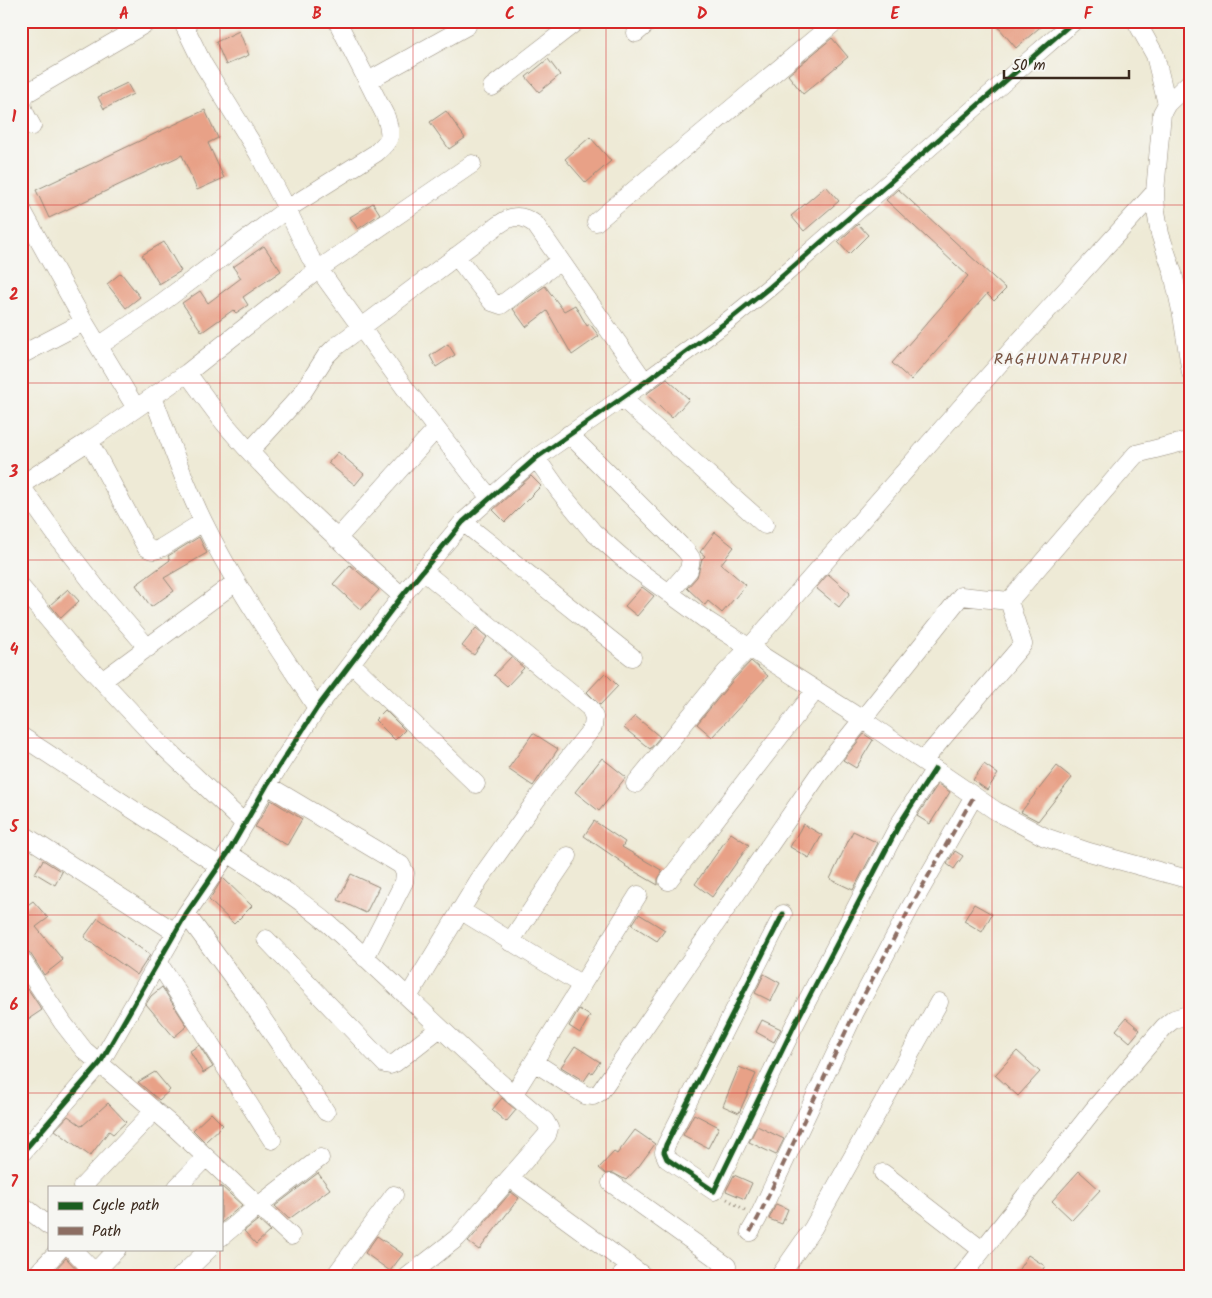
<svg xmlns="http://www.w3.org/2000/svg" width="1212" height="1298" viewBox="0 0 1212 1298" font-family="Kalam,sans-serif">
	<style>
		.building { fill: #e8a187 }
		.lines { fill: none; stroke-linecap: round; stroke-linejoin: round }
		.minor-casing { stroke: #948a7a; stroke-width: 19 }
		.path { stroke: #948a7a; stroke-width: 3; stroke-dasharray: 1 4; stroke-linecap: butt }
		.minor { stroke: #fff; stroke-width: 18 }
		.quiet { stroke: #8d6e63; stroke-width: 4; stroke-dasharray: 8 4; stroke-linecap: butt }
		.cycleway-casing { stroke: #f6f6f2; stroke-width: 8 }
		.cycleway { stroke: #1b5e20; stroke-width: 5 }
		.grid { fill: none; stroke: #d62828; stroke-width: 1; stroke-opacity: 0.55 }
		.labels { text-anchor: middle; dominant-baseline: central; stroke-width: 4.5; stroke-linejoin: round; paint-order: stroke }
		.neighbourhood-label { font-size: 16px; letter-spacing: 1px; fill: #785443; stroke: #f6f6f2 }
		.neatline { fill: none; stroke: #d62828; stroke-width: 2 }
		.grid-label { font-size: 16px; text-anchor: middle; font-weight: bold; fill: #d62828 }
	</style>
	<rect width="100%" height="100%" fill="#f6f6f2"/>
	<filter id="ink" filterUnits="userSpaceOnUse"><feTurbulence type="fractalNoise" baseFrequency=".02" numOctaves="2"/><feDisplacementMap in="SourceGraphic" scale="10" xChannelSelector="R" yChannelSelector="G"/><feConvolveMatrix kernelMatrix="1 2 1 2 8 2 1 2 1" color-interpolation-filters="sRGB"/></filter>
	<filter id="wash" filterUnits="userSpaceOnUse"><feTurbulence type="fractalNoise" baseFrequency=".0096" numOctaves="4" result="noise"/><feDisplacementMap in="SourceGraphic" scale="20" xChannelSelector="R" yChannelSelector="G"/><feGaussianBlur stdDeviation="1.12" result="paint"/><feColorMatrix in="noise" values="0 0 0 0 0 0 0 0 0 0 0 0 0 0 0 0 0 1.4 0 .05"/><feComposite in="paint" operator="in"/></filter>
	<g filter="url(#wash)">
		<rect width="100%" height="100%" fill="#eeead6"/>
		<g id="blocks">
			<path class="building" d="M993 21H1047L1016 48Z
				M239 31 249 55 226 65 216 42Z
				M832 38 848 57 803 94 788 75Z
				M548 59 560 75 539 92 526 77Z
				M127 83 133 94 104 109 98 97Z
				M205 110 218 138 208 143 224 178 197 190 182 155 49 218 36 190Z
				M446 111 465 138 449 149 430 122Z
				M590 137 611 161 586 183 565 159Z
				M826 186 839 201 804 231 791 216Z
				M898 189 1006 289 994 301 987 294 911 380 892 363 968 276 886 200Z
				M373 203 380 214 358 229 350 217Z
				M858 224 868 235 849 254 838 242Z
				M164 242 181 271 159 284 142 255Z
				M264 246 281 271 243 297 248 305 236 313 233 310 202 332 182 303 200 291 208 303 241 278 233 267Z
				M121 273 140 297 126 308 107 284Z
				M545 286 564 311 575 305 587 326 590 324 599 336 572 355 547 311 526 327 513 309Z
				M448 344 455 355 436 367 430 356Z
				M667 379 689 399 672 418 646 394Z
				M338 452 364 474 355 485 328 463Z
				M531 476 541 486 505 522 493 510Z
				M715 532 734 547 721 564 746 585 722 613 708 601 705 605 687 588 697 577 702 559 705 556 700 552Z
				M199 537 207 553 164 578 174 591 151 607 136 585 170 560 168 556Z
				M350 565 379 590 361 610 333 584Z
				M828 574 850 593 839 607 816 588Z
				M642 587 654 596 637 616 625 606Z
				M68 589 79 601 61 618 50 605Z
				M476 628 487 637 474 655 462 646Z
				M511 657 524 668 507 686 494 675Z
				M751 661 768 676 712 737 697 724 734 679Z
				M605 673 618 686 600 705 587 692Z
				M385 710 405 730 395 740 375 720Z
				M635 716 660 737 650 749 624 728Z
				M533 733 558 749 533 786 508 769Z
				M864 734 873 740 856 768 843 760Z
				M602 758 626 777 599 811 575 792Z
				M984 764 998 774 987 790 973 780Z
				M1057 766 1072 778 1038 821 1021 812Z
				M938 784 950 792 930 824 917 816Z
				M271 800 302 819 287 845 255 827Z
				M594 821 625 842 622 847 663 871 658 879V885L625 866 626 865 584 836Z
				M803 824 822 835 809 858 790 847Z
				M853 831 878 843 853 890 830 879Z
				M731 833 749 845 712 897 695 884Z
				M955 851 963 856 954 869 947 864Z
				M43 860 62 872 55 885 35 873Z
				M351 874 379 887 366 913 338 900Z
				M223 878 252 906 234 924 209 900Z
				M33 901 48 918 36 927 63 960 44 975 30 953 21 948V910Z
				M974 904 992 914 982 932 964 921Z
				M639 914 665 930 657 941 632 925Z
				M98 918 150 955 137 975 84 937Z
				M764 974 780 983 771 1001 755 993Z
				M162 987 187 1026 174 1037 146 1004 151 996Z
				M28 989 42 1010 27 1020 21 1011V994Z
				M579 1009 590 1016 580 1033 569 1026Z
				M1126 1018 1140 1030 1130 1042 1116 1030Z
				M762 1020 781 1029 774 1042 756 1032Z
				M199 1045 213 1067 203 1073 190 1051Z
				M575 1046 600 1062 592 1073 590 1072 584 1081 561 1067Z
				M1017 1051 1040 1072 1018 1096 995 1075Z
				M739 1067 756 1074 739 1113 723 1106Z
				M155 1072 170 1090 159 1100 138 1082Z
				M502 1098 516 1110 506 1122 492 1110Z
				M108 1103 126 1122 113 1134 109 1131 90 1156 55 1130 68 1116 82 1126Z
				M211 1113 223 1125 205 1142 193 1130Z
				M694 1114 719 1127 708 1148 683 1135Z
				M757 1126 784 1139 776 1155 749 1142Z
				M635 1130 655 1144 639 1166 626 1180 613 1173 606 1174 599 1168 614 1152 617 1154Z
				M1079 1171 1100 1190 1072 1220 1052 1201Z
				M318 1173 330 1189 289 1219 275 1206Z
				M734 1175 752 1183 745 1199 726 1191Z
				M221 1186 242 1205 221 1223Z
				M511 1192 519 1198 479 1250 468 1242Z
				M776 1204 788 1209 782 1224 769 1219Z
				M258 1220 270 1231 256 1244 244 1231Z
				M377 1236 403 1254 390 1271 365 1253Z
				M1028 1255 1045 1266 1038 1277H1014Z
				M66 1258 84 1277H58L53 1272Z"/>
		</g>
	</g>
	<g filter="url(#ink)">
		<use href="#blocks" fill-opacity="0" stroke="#948a7a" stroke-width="1"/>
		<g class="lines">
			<g class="minor-casing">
				<path id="minor" d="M182 21 203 64 258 153 287 209 310 257 407 391 489 497
					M1136 21 1155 55 1167 104 1162 113 1155 192 1156 211 1160 234 1173 273 1182 315 1191 373
					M636 33 650 21
					M368 81 467 26
					M492 87 577 21
					M1167 104 1191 81
					M32 126C26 115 17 104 27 93L150 21
					M21 208 84 322 136 408
					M596 222 836 21
					M456 256 492 302 501 305 560 261
					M99 346 160 304 287 209 376 153C391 139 392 138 386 117L337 21
					M21 355 84 322
					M187 373C200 390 212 408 226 425 279 487 340 542 402 596
					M153 397C169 439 184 483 204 523 236 588 278 647 317 708
					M622 398 765 525
					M569 434 686 551 691 558 689 570 669 593
					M89 441 146 547C152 551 155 551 161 548L203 522
					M250 451 301 395 326 356 334 348 490 231C506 219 516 210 535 224L645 382
					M536 458 560 492 593 532 633 567 706 620 863 720 996 811 1045 837 1089 852 1191 880
					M21 485 89 441 187 373 319 269 472 164
					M21 486 61 542 98 590 148 648
					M463 522 632 657
					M337 539 436 429
					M21 587 78 655 161 744 245 824
					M351 663 476 784
					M102 681 236 582
					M21 736 219 866
					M923 761 1023 644 1009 601 1136 454 1191 440
					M635 784 726 672 749 648 1015 346 1155 192
					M267 785 401 865 405 873 404 882 365 958
					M21 833 175 932
					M228 853C263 876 299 898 331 926 403 990 470 1060 545 1121L549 1128 547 1135 457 1238 407 1277
					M668 881 815 691
					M460 910 582 985
					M186 914 251 1002 326 1112
					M783 914 666 1145 664 1152 667 1159 714 1191 794 1026 829 959 900 823 935 769
					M266 939 385 1064 390 1065 395 1063 440 1028
					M510 942 568 856
					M21 959 63 1023 84 1050 176 1129 291 1236
					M158 962 272 1140
					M408 997 479 880 542 792 593 727 594 717 590 708 422 570
					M534 1062 585 1095 593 1096 600 1092 818 775 961 596 1009 601
					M513 1095 638 895
					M21 1154 100 1063 186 914 228 853 267 785 317 708 402 596 463 522 536 458 645 382 729 320 770 287 1074 21
					M883 1173 982 1250
					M510 1178 630 1266
					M611 1183 727 1266
					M82 1187 154 1111
					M177 1187 206 1157
					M21 1204 49 1226
					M750 1232 758 1218 855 1012 910 908 974 796
					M221 1237 258 1206 320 1158
					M72 1249 99 1277
					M95 1272 117 1249
					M34 1277 60 1249
					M180 1277 209 1249
					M334 1277 394 1195
					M620 1277 630 1266 645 1277
					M779 1277 813 1228 939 1002
					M961 1277 1094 1109 1164 1027 1174 1019 1191 1014"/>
			</g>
			<path class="path" d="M727 1199 745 1210"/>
			<use href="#minor" class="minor"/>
			<path class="quiet" d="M750 1232 758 1218 855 1012 910 908 974 796"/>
			<g class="cycleway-casing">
				<path id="cycleway" d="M783 914 666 1145 664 1152 667 1159 714 1191 794 1026 829 959 900 823 935 769
					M21 1154 100 1063 186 914 228 853 267 785 317 708 402 596 463 522 536 458 645 382 729 320 770 287 1074 21"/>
			</g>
			<use href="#cycleway" class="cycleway"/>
		</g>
	</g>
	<path class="grid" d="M220 21V1187M413 21V1277M606 21V1277M799 21V1277M992 21V1277M21 205H1191M21 383H1191M21 560H1191M21 738H1191M21 915H1191M21 1093H1191M220 1249V1277"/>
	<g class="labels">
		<g class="neighbourhood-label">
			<text x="1061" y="359">RAGHUNATHPURI</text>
		</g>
	</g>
	<rect width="1212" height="1298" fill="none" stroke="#f6f6f2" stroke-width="55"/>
	<rect x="48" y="1186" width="175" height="65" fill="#f6f6f2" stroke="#aba49d"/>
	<rect x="58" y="1202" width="25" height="8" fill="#1b5e20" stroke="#aba49d"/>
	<text x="92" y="1210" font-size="15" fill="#3b2a1e">Cycle path</text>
	<rect x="58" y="1227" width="25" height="8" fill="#8d6e63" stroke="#aba49d"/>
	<text x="92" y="1236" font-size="15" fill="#3b2a1e">Path</text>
	<path d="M1004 70v8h125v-8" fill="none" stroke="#3b2a1e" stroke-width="2.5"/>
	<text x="1012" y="70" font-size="15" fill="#3b2a1e" stroke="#f6f6f2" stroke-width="4" paint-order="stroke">50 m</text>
	<rect x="28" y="28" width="1156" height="1242" class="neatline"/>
	<g class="grid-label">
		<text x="124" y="19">A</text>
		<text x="317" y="19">B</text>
		<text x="510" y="19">C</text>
		<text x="702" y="19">D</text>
		<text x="895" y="19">E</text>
		<text x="1088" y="19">F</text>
		<text x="14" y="122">1</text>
		<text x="14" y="300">2</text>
		<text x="14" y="477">3</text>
		<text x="14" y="655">4</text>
		<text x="14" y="832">5</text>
		<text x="14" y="1010">6</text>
		<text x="14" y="1187">7</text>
	</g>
</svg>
